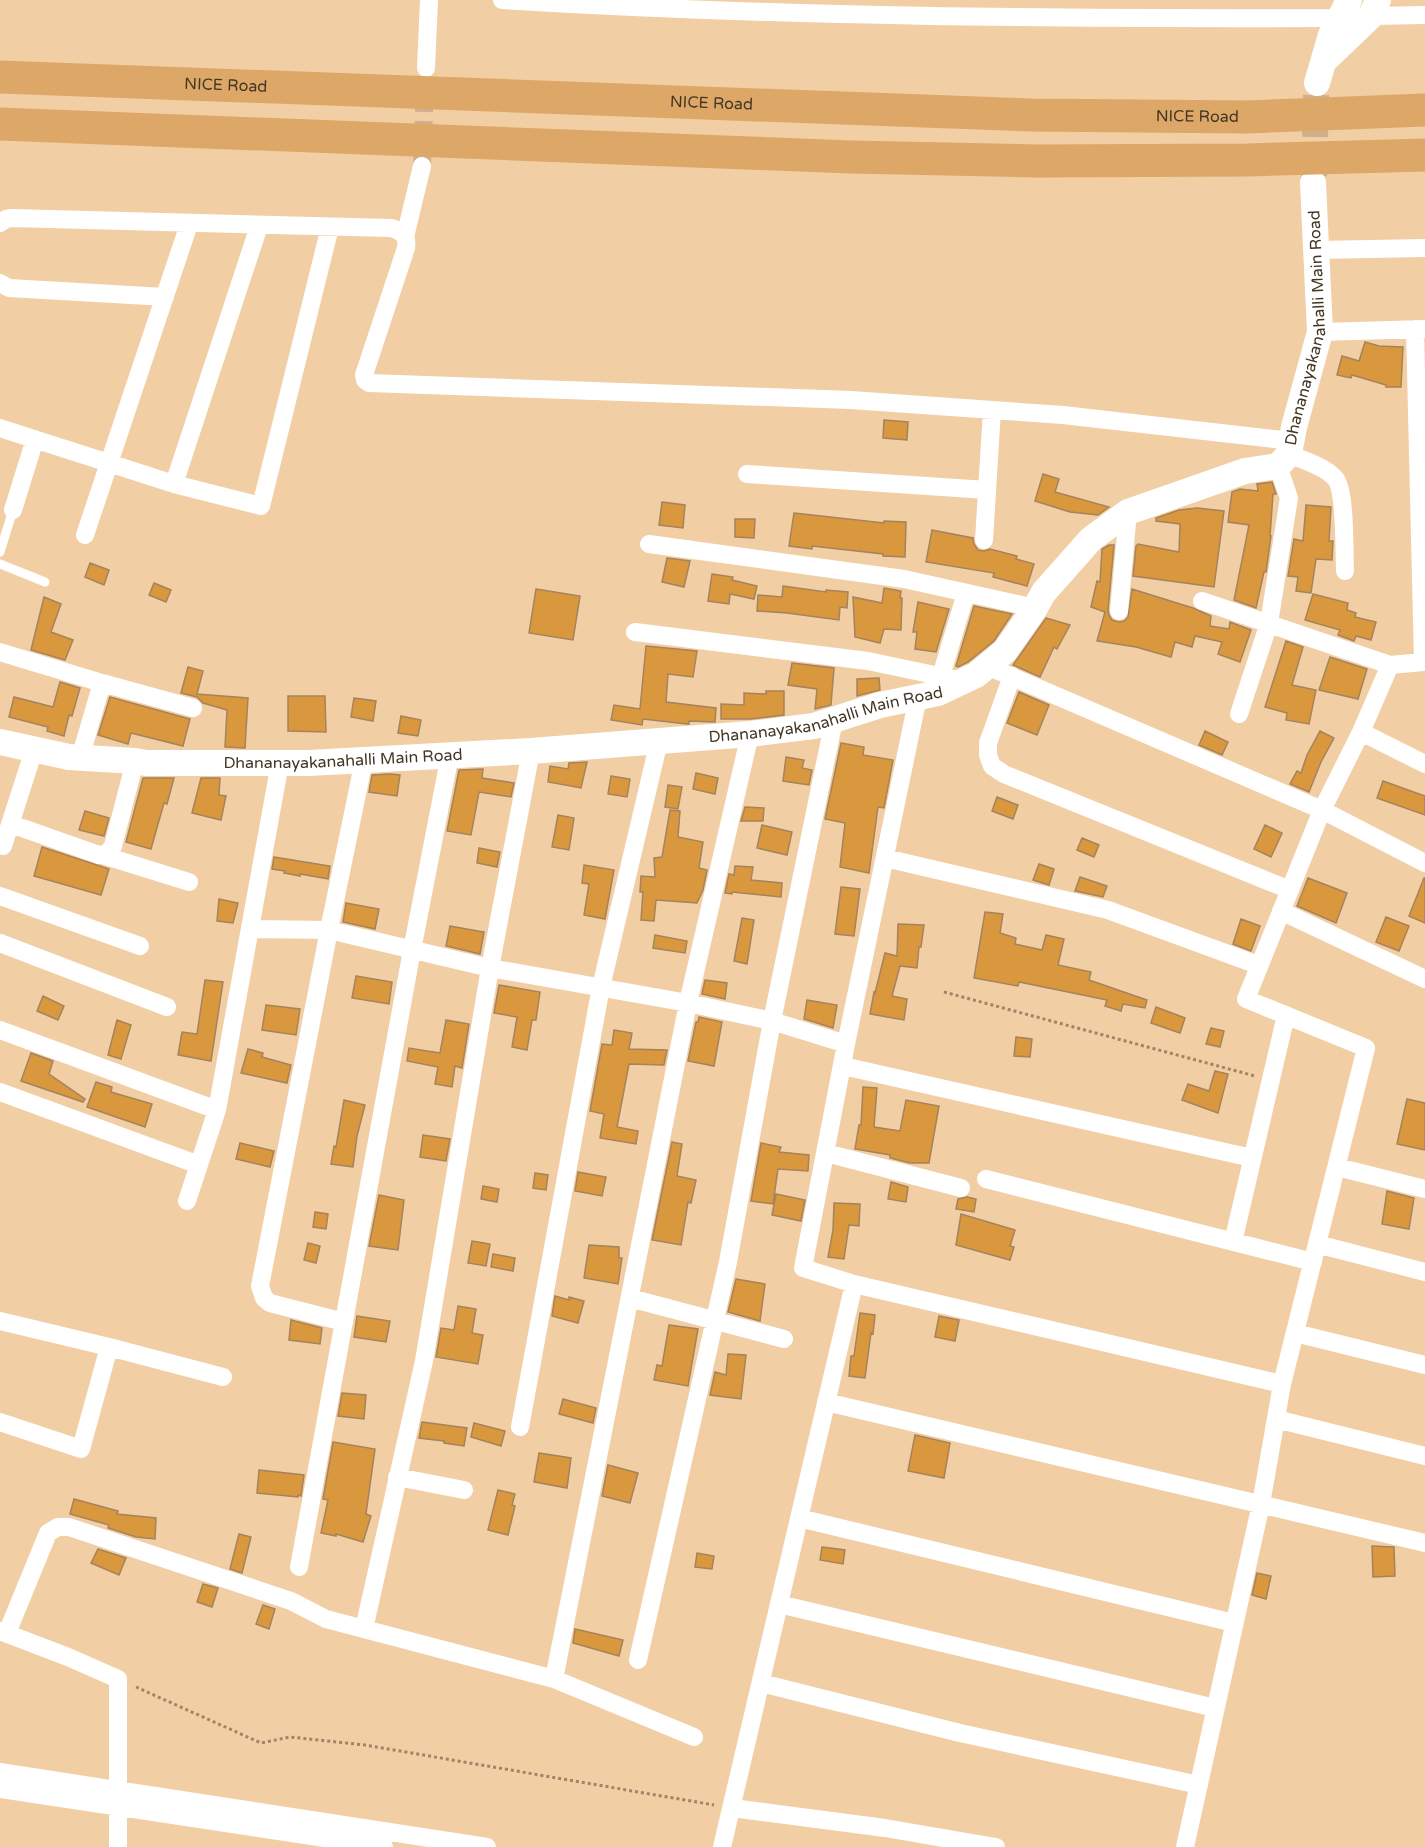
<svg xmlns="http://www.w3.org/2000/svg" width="1425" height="1847" viewBox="0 0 1425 1847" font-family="'Varela Round',sans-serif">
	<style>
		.building { fill: #d9973e; stroke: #a5835c; stroke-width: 1.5 }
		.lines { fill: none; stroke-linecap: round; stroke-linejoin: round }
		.street-tunnel { stroke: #cfb08b; stroke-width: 18; stroke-dasharray: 18 9; stroke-linecap: butt }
		.secondary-tunnel { stroke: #cfb08b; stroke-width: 26; stroke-dasharray: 26 13; stroke-linecap: butt }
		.path { stroke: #9f8567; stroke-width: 3; stroke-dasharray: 3 3; stroke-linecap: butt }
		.lane { stroke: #fff; stroke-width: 9 }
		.street { stroke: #fff; stroke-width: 18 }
		.secondary { stroke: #fff; stroke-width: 26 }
		.highway { stroke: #dca767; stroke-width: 33 }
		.labels { text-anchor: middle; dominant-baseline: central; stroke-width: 4.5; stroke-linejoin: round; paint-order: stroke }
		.street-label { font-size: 16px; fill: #443625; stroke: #f2cea4 }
	</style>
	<rect width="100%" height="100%" fill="#f2cea4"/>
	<path class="building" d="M1365 342 1379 346 1403 347 1401 387H1386V385L1352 375 1351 378 1337 375 1342 356 1359 361Z
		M884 420 908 422 907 440 883 438Z
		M1043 474 1059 479 1055 492 1109 507 1098 515 1070 512 1035 501Z
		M1272 482 1276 494H1273L1270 536H1271L1266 572H1264L1256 608 1234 600 1249 525 1228 522 1232 492 1240 489 1258 491 1257 484Z
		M662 502 685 505 683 528 659 525Z
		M1306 505 1331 507 1329 541H1333L1332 560 1316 559 1311 593 1296 591 1298 577 1288 576 1294 539 1303 541Z
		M1197 508 1224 511 1214 587 1133 576 1136 546 1138 544 1179 552 1180 524 1156 521V518L1179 510Z
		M794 513 884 523V521L906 522 905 557 883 556V554L812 546V549L789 546Z
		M735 519H755L754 538 735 537Z
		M932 530 973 538 974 544 978 550 984 551 990 549 1017 556 1016 559 1034 564 1027 586 993 577 994 573 926 562Z
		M1109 545H1114L1108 610 1109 615 1112 620 1119 622 1124 621 1128 617 1132 589 1193 608 1211 616 1210 626 1229 629 1230 622 1251 630 1240 662 1218 654 1222 642 1195 636 1192 647 1175 642 1171 657 1136 647 1097 641 1105 612 1091 607 1097 581 1100 582 1102 549Z
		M667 558 690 561 684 587 662 582Z
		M90 563 109 570 104 585 85 577Z
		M712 574 733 577 732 580 757 586 754 599 730 594 729 604 708 601Z
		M154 583 171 590 166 602 149 595Z
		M783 586 826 592V590L848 592 847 608 840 607 839 620 787 613 757 611 758 595 782 597Z
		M884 588 901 591 900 598H902L901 630 884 629 880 643 855 637 853 597 882 603Z
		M536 589 580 596 573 640 529 633Z
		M1313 594 1348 603 1347 610 1356 613 1355 617 1376 622 1371 640 1356 636 1354 641 1338 635 1340 630 1305 620Z
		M44 597 61 604 51 632 73 640 65 660 31 650Z
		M918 602 949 609 936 652 915 649 917 632H913Z
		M974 606 1012 614 994 641 968 662 958 667 956 666Z
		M1046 618 1070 625 1057 649 1054 647 1040 677 1013 665Z
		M1286 641 1303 647 1292 685 1316 690 1309 724 1286 720 1287 713 1265 707Z
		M646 646 697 651 693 677 668 674 666 702 716 708 715 722 689 721V724H687L643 719 642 725 611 720 614 705 640 709Z
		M1330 657 1367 669 1358 699 1319 690Z
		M792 663 834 668 831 705 815 709 817 689 788 685Z
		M188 667 203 671 197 694 248 698 245 748 225 747 227 710 203 703 197 697 181 693Z
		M879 678 880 690 857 696V679Z
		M60 682 80 688 72 716 69 715 64 736 47 731 48 727 9 717 14 697 53 707Z
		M766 691H784V715L751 719H721V704L744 705V693L766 694Z
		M1019 692 1049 705 1037 735 1007 723Z
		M288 696H325L326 732 288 731Z
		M110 697 190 719 183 746 131 733 128 744 98 735Z
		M354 698 376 701 373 721 351 717Z
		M401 716 421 720 418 736 398 733Z
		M1205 731 1228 742 1222 755 1199 745Z
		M1320 731 1334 738 1321 762 1309 792 1290 784 1297 771 1301 773 1307 755Z
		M841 743 864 747 863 755 893 760 884 808 878 807 869 873 840 867 845 823 825 819Z
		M786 757 804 760 802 768 812 770 809 785 783 781Z
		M587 762 581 788 548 782 550 766 568 769 569 763Z
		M483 769 482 778 514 783 511 797 479 792 471 835 447 831 459 770Z
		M696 773 718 778 715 794 693 789Z
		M390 774 400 775 397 796 369 792 372 775Z
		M611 776 630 779 627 797 608 794Z
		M143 778H174L167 804 164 803 151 849 126 842Z
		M201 778H220L219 795 226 796 221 820 192 813Z
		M1383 781 1425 796V815L1377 798Z
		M668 785 682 787 678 809 665 807Z
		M997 797 1018 805 1013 819 992 811Z
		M745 807 764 808 763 821H741Z
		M670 810 680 811 678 837 703 842 699 868 707 870 703 890 697 903 656 900 654 921 641 920 643 892H640L641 876 655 877 654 858 662 857Z
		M85 811 109 818 104 836 79 830Z
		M558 815 574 818 569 850 552 847Z
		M762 825 792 832 787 855 757 848Z
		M1265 825 1282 833 1271 857 1254 849Z
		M1082 838 1099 845 1094 857 1077 850Z
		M42 847 109 869 101 895 34 876Z
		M479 848 500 852 497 867 477 863Z
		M274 857 330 866 328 879 300 874V876L284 873 285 871 272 869Z
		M1039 864 1054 869 1049 885 1033 880Z
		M584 865 614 870 605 919 584 915 589 884 582 883Z
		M735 866 753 867 751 880 782 883 781 897 732 892V894L725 893 729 874 734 875Z
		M1080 877 1107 886 1103 897 1075 891Z
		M1308 878 1347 893 1336 923 1297 906Z
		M1424 878H1425V923L1409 916Z
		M841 887 860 889 854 936 835 934Z
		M219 899 238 903 233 923 217 921Z
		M346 903 379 909 375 929 343 922Z
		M985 912 1003 914 1000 933 1016 938 1015 944 1042 950 1046 935 1064 939 1058 965 1091 972 1089 980 1147 1000 1145 1008 1123 1004 1121 1011 1105 1006 1107 1000 1019 982 1018 986 974 978Z
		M1386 917 1409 926 1399 951 1376 942Z
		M742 918 754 920 747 964 734 961Z
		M1241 919 1260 926 1251 951 1233 944Z
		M898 924 924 925 921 947H919L917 968 900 966 892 996 907 999 904 1020 870 1014 874 992 875 993 885 953 897 956Z
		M450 926 484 932 480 954 446 946Z
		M655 935 687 941 685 953 653 948Z
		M356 976 392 982 389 1004 352 998Z
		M205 980 223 982 211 1061 178 1055 182 1032 197 1034Z
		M705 980 727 983 725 999 702 994Z
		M499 985 540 992 536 1020H532L527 1050 512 1047 517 1017 494 1013Z
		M43 996 64 1006 58 1020 37 1011Z
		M807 1000 837 1005 833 1028 804 1019Z
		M266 1005 300 1009 296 1035 262 1030Z
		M1156 1007 1185 1018 1180 1033 1151 1023Z
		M699 1017 722 1022 714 1066 688 1061 696 1022H698Z
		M117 1020 131 1025 121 1059 108 1055Z
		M446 1020 469 1024 462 1068 455 1066 452 1087 435 1084 438 1067 407 1061 409 1048 440 1053Z
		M1211 1028 1224 1031 1220 1047 1206 1044Z
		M614 1030 632 1033 629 1049 667 1050 664 1065 629 1064 617 1127 638 1131 636 1144 600 1138 604 1114 590 1111 602 1044 612 1045Z
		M1016 1037 1032 1039 1030 1057 1014 1056Z
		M248 1049 263 1053 262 1057 291 1065 287 1083 241 1073Z
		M31 1053 53 1061 49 1074 85 1099 83 1102 21 1081Z
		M1215 1071 1228 1074 1218 1113 1182 1100 1188 1084 1209 1091Z
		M96 1082 112 1087 111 1092 152 1104 145 1127 87 1107Z
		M863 1087 877 1088 874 1127 900 1131 906 1100 939 1106 929 1163H910L890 1158V1155L855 1149 859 1125H861Z
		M1407 1099 1425 1103V1150L1397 1144Z
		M344 1100 365 1105 357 1136 353 1167 331 1164 334 1146 336 1147Z
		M423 1135 450 1139 446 1161 420 1157Z
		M672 1142 682 1144 677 1176 696 1180 691 1203 688 1202 681 1245 652 1240Z
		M240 1143 274 1151 270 1167 236 1159Z
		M761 1143 781 1147 779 1152 809 1155 808 1171 778 1169 773 1204 751 1201Z
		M578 1172 606 1177 602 1196 575 1191Z
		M535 1173 548 1175 546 1190 533 1188Z
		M891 1182 908 1187 906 1202 888 1199Z
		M483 1186 499 1189 497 1202 481 1199Z
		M1387 1191 1414 1198 1409 1229 1382 1224Z
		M776 1194 805 1200 801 1221 772 1215Z
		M379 1195 404 1200 398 1250 369 1246Z
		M967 1197 976 1199 974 1212 956 1209 958 1199Z
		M834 1203 860 1204 859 1226 849 1225 844 1259 828 1257 833 1230Z
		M315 1212 328 1214 326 1229 313 1227Z
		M961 1214 1015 1230 1010 1246 1014 1247 1010 1260 956 1245Z
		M472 1241 490 1244 486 1266 468 1263Z
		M308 1243 320 1246 316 1263 304 1260Z
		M589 1245 619 1247V1258H622L618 1284 584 1278Z
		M493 1254 515 1258 513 1271 491 1267Z
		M736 1279 765 1284 760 1321 728 1312Z
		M555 1296 569 1300V1297L584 1301 578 1323 552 1316Z
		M458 1306 476 1309 472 1333 483 1335 478 1364 436 1357 441 1328 454 1330Z
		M860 1313 875 1315 873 1334 871 1333 865 1378 849 1376 851 1356H854Z
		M357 1316 390 1321 386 1342 354 1337Z
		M939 1316 959 1320 955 1341 935 1337Z
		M291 1320 322 1328 320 1344 289 1340Z
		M669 1325 698 1329 688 1386 654 1380 657 1365 662 1366Z
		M728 1354 746 1355 741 1399 710 1395 715 1372 726 1375Z
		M342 1393 366 1395 364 1419 338 1416Z
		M563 1399 596 1408 593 1423 559 1414Z
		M422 1422 467 1428 464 1446 444 1443V1441L419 1438Z
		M474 1423 505 1431 501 1446 471 1437Z
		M915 1435 950 1443 944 1478 908 1471Z
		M333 1442 375 1449 366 1514 371 1516 363 1542 336 1534V1536L321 1533 328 1500 323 1499Z
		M539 1453 571 1458 567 1488 534 1482Z
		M608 1465 638 1473 630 1503 602 1496Z
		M259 1470 304 1475 301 1496 298 1495V1497L257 1493Z
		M498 1490 515 1494 512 1505 515 1506 508 1535 488 1530Z
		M74 1499 118 1511 117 1514 156 1518 155 1539 136 1537 108 1528 109 1525 70 1514Z
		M239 1534 251 1537 242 1573 230 1569Z
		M1372 1546 1394 1547 1395 1576 1373 1577Z
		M822 1547 845 1550 843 1564 820 1560Z
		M98 1549 126 1558 119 1575 91 1563Z
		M697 1553 714 1556 712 1569 695 1567Z
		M1257 1573 1271 1576 1266 1599 1252 1595Z
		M203 1584 218 1588 212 1607 197 1602Z
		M263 1605 275 1609 269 1629 256 1624Z
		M575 1629 623 1640 619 1656 573 1643Z"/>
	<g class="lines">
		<path class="street-tunnel" d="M422 166 425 84"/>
		<path class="secondary-tunnel" d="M1314 176 1316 95"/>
		<path class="path" d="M944 992 1255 1076
			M136 1687 261 1743 290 1737 365 1745 714 1805"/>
		<path class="lane" d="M0 552 13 510
			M0 564 45 582"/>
		<path class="street" d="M502 0C781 17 1061 19 1340 18L1371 16 1425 15
			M426 68 429 0
			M0 223 6 219 12 218 391 228C402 231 408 236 406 248L364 375 365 380 369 383 851 400 1063 415 1292 441
			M405 237 422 166
			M1316 250 1425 248
			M0 283 9 288 165 297
			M1415 329 1423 662 1390 665 1361 732 1322 810 1425 863
			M1320 332 1425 329
			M0 428 174 484 261 506 330 227
			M1289 454C1304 461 1324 466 1335 478 1346 490 1344 552 1345 571
			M747 474 987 490
			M174 484 259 226
			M13 510 35 439
			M85 535 189 224
			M984 540 992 410
			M649 544 904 579 1035 608
			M1202 601 1390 665
			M1119 611 1128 512
			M635 632 868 661 963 681
			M0 652 102 683 193 708
			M987 666 1322 810 1246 999 1366 1048 1282 1384 1261 1504 1185 1847
			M941 676 966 593
			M1012 676 988 743V755L992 766 1004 774 1290 890
			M1239 714 1269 623 1289 498 1278 466
			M1361 732 1425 764
			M80 758 102 683
			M11 824 99 855 107 854 113 846 135 761
			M0 845 3 846 34 750
			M102 855 189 882
			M885 858 1108 910 1258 965
			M0 896 140 946
			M1281 911 1425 979
			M251 929 329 930 490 968 688 1003 772 1021 846 1044
			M0 943 167 1007
			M0 1030 217 1110 280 763
			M843 1066 1252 1158
			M0 1092 199 1165
			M826 1153 961 1188
			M1337 1167 1425 1189
			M986 1179 1313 1262
			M187 1201 217 1110
			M1233 1242 1286 1015
			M1317 1244 1425 1272
			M854 1284 1282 1384
			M630 1298 784 1339
			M0 1321 109 1347 223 1377
			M344 1322 270 1303 264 1298 260 1286 329 930 364 760
			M1295 1333 1425 1365
			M826 1402 1425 1543
			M1276 1419 1425 1456
			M0 1422 81 1449 109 1347
			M520 1427 601 987 659 741
			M397 1477 464 1490
			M799 1518 1234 1623
			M299 1567 412 950 450 755
			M779 1604 1215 1708
			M364 1629 424 1361 490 968 531 751
			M0 1631 68 1657 118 1679V1847
			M7 1633 48 1533 58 1527H69L291 1601 326 1619 554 1679 694 1737
			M638 1660 728 1262 772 1021 834 720
			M554 1679 688 1003 750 734
			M761 1683 960 1733 1199 1785
			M0 1772 487 1847
			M0 1789 384 1847
			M732 1808 885 1828 996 1847
			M722 1847 854 1284 803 1268 846 1044 918 697"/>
		<g class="secondary">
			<path d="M1326 59 1371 16 1378 0"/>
			<path d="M1317 83 1331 35 1349 0"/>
			<path id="s1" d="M0 742 69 757 135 761 146 763H309L531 751 750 734 814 726 880 705 938 693 976 675 1005 651 1035 608 1044 592 1091 539 1128 512 1245 471 1278 466 1289 454 1294 427 1320 332 1313 183"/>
		</g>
		<g class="highway">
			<path id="s2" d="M0 77 1031 115 1247 117 1425 110"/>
			<path d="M0 124 851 157 1037 161 1247 160 1425 155"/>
		</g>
	</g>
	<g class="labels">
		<g class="street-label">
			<text stroke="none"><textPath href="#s2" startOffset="226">NICE Road</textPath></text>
			<text stroke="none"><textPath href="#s2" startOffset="712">NICE Road</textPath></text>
			<text stroke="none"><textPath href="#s2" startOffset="1198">NICE Road</textPath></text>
			<text stroke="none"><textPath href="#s1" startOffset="1515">Dhananayakanahalli Main Road</textPath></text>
			<text stroke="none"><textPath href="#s1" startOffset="831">Dhananayakanahalli Main Road</textPath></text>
			<text stroke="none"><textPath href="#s1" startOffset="345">Dhananayakanahalli Main Road</textPath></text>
		</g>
	</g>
</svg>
